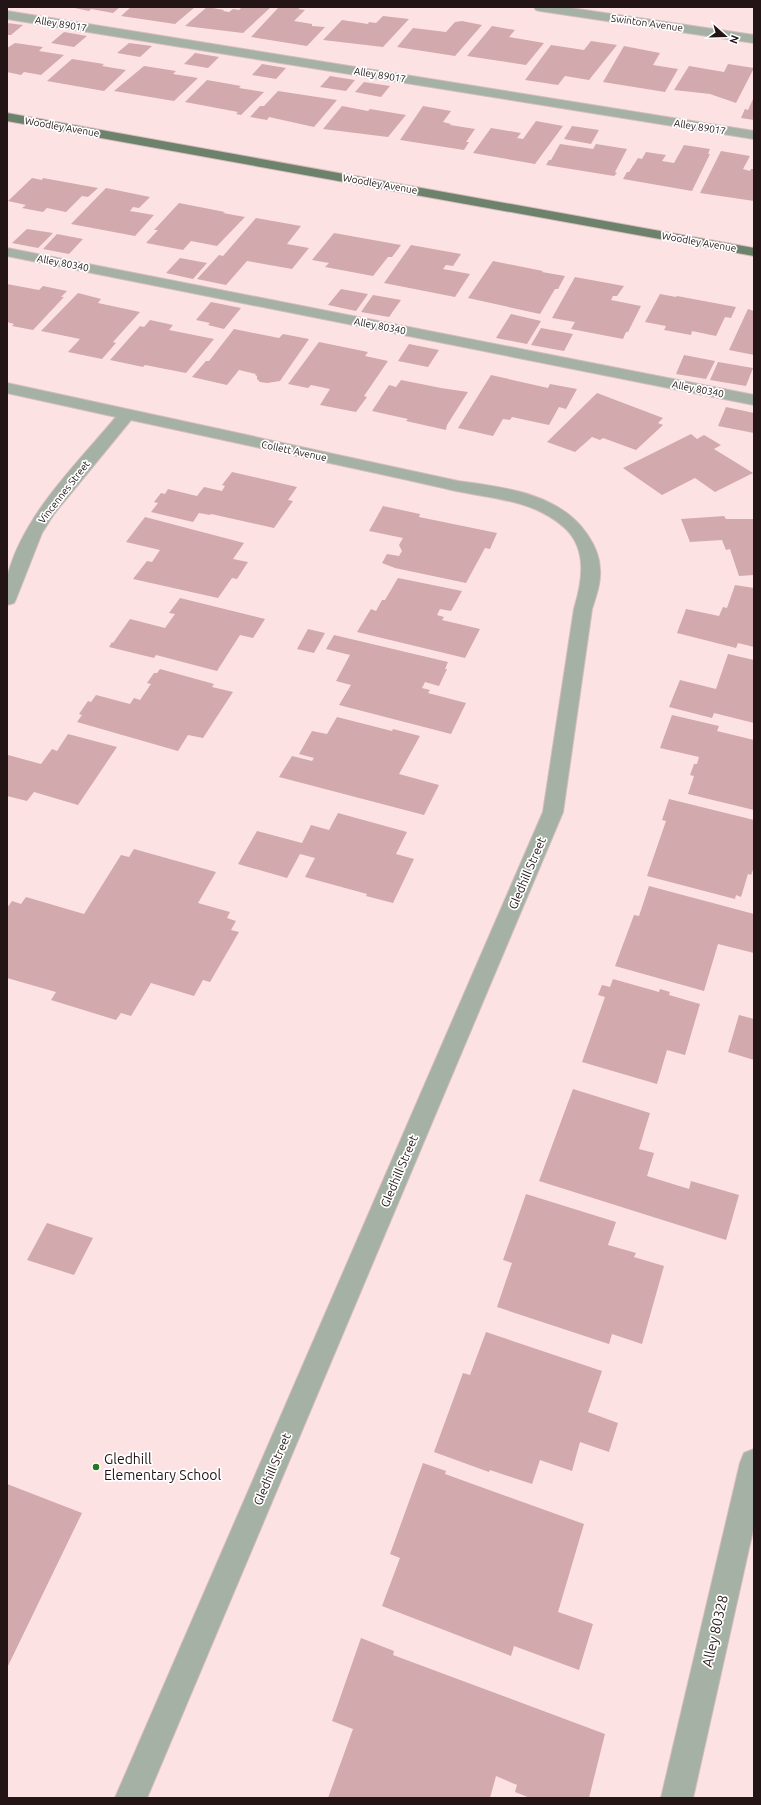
<svg xmlns="http://www.w3.org/2000/svg" width="761" height="1805" viewBox="0 0 761 1805" font-family="Ubuntu,sans-serif">
	<style>
		.building { fill: #d2a9ac }
		.lines { fill: none; stroke-linecap: round; stroke-linejoin: round }
		.minor-casing { stroke: #d6bdbf; stroke-width: 2 }
		.major-casing { stroke: #d6bdbf; stroke-width: 2 }
		.minor { fill: #a5b1a5; fill-rule: evenodd }
		.major { fill: #6d826b; fill-rule: evenodd }
		.poi-dot { fill: #237825; stroke: #fff; stroke-width: 1.5 }
		.labels { text-anchor: middle; dominant-baseline: central; stroke-width: 3.5; stroke-linejoin: round; paint-order: stroke }
		.far-street-label { font-size: 10px; fill: #231416; stroke: #fff }
		.street-label { font-size: 12px; fill: #231416; stroke: #fff }
		.near-poi-label { font-size: 14px; fill: #231416; stroke: #fff; text-anchor: start }
		.near-street-label { font-size: 14px; fill: #231416; stroke: #fff }
	</style>
	<rect width="100%" height="100%" fill="#fde2e4"/>
	<path class="building" d="M70 7H120L113 13 91 9 89 11Z
		M131 7H195L175 24 121 16Z
		M207 7 224 10 223 11 229 12 233 9 239 10 242 7H271L243 33 185 26Z
		M279 7 300 8 298 9 305 10 294 21 312 24V26L325 27 307 46 251 37Z
		M383 16 409 19 383 47 323 40 342 20 368 24 369 22 376 23Z
		M462 21 482 25 455 56 397 47 413 28 446 32 455 22Z
		M7 23 23 25 11 35H7Z
		M492 26 515 30 509 37 544 43 526 65 467 56Z
		M64 32 87 36 74 47 51 43Z
		M591 41 617 45 589 80 565 76 558 85 525 80 551 45 584 50Z
		M15 43 43 47 39 51 64 55 41 75 24 72 21 75 7 72V48Z
		M129 43 152 46 140 57 117 53Z
		M624 46 660 53 653 65 678 69 665 92 603 82Z
		M195 53 219 57 208 68 184 64Z
		M72 59 104 64 102 66 126 70 104 91 47 81Z
		M262 64 286 68 276 79 252 75Z
		M728 64 754 68 736 103 710 94 674 90 689 66 724 72Z
		M144 66 176 71 173 74 198 78 174 101 114 91Z
		M330 76 355 80 346 91 320 87Z
		M207 80 241 86 239 88 264 92 241 115 236 114 238 112 185 102Z
		M364 82 390 86 381 97 355 92Z
		M278 91 337 100 314 127 269 117 267 120 250 117 260 106H264Z
		M754 97V120L741 118 745 109 748 110Z
		M342 106 368 111 370 109 406 115 388 137 323 129Z
		M423 106 451 111 443 122 451 124 450 125 475 129 466 142H469L464 150 400 140Z
		M536 121 563 126 535 164 473 153 491 128 521 133 517 138 523 139Z
		M572 126 599 130 591 144 564 139Z
		M560 144 593 149 596 144 627 149 615 172 617 173 614 176 546 165 549 160H551Z
		M684 145 710 149 708 154H710L692 191 623 179 627 172H629L638 158 642 159 646 152 666 155 662 161 674 163Z
		M721 151 750 156 743 169 750 171 751 169H754V201L700 193Z
		M32 178 42 180 43 178 98 188 88 197 82 196 66 212 47 208 43 212 22 208 26 205 8 201Z
		M106 188 150 197 139 208 133 207 130 211 154 215 135 236 71 224Z
		M179 203 225 212 223 213 245 217 217 246 191 241 183 250 146 243 158 230H154Z
		M256 218 301 226 287 244 309 248 292 269 247 261 226 285 197 279 219 255 223 256Z
		M27 229 53 233 38 248 12 243Z
		M334 233 401 245 392 257H388L373 276 325 267 329 263 312 260Z
		M57 234 83 239 69 254 43 249Z
		M411 245 461 254 453 266 446 265 443 269 470 274 455 297 384 283Z
		M180 258 207 263 193 279 166 273Z
		M493 261 543 271 542 272 565 276 558 289H555L540 314 468 298Z
		M575 277 624 286 617 296H613L611 300 641 306 628 332H626L623 339 571 329 575 322 552 318Z
		M7 284 39 290 43 286 67 291 61 297H64L33 330 12 326 14 324 7 322Z
		M341 289 368 294 356 311 328 305Z
		M78 293 101 299 98 303 140 312 113 342 116 343 102 359 68 352 80 339 41 331Z
		M660 294 676 297 677 296 736 307 731 318 725 317 716 336 692 331 691 335 664 330 666 326 645 322Z
		M373 295 401 300 389 317 361 312Z
		M211 302 241 308 224 329 208 325 210 323 196 320Z
		M748 309 754 311V355L729 350Z
		M511 314 541 321 527 344 496 338Z
		M150 320 173 325 169 330 214 339 186 373 145 365 143 367 110 360 140 326 144 327Z
		M541 328 573 334 564 351 531 345Z
		M234 329 279 338 283 334 309 339 280 381 267 383 260 382 257 379V376L255 375 256 374 239 370 227 385 192 377 206 361H209Z
		M319 342 368 352 365 356 388 361 364 396 367 397 356 412 320 405 330 389 311 385 308 388 288 384Z
		M409 344 439 350 428 367 398 361Z
		M684 355 715 361 706 379 676 374Z
		M718 362 753 368 746 386 710 380Z
		M491 375 548 388 550 384 577 389 566 409 559 407 549 425 512 417 510 420 503 419 493 436 458 428Z
		M401 380 441 388 468 392 447 425 446 430 406 421 408 419 372 411 389 385 396 387Z
		M597 393 663 418 658 423 663 425 636 450 603 438 600 440 592 437 575 452 547 442Z
		M726 407 754 413V433L718 426Z
		M691 434 697 439 704 435 721 445 714 449 753 473 715 492 695 478 662 495 623 468Z
		M232 472 297 487 288 500 293 501 274 528 211 514 210 515 199 513 193 522 151 512 158 503 154 502 161 493 165 494 168 489 197 496 204 487 222 491 225 486 222 485Z
		M383 506 420 514 419 517 497 533 490 549 485 548 466 583 395 568 382 563 387 554 399 556 402 551 399 545 403 538 369 531Z
		M724 516 726 519H754V575L739 576 730 549 726 550 722 540 690 542 681 519Z
		M145 517 244 543 233 559 248 562 237 579 232 578 218 598 133 579 147 561 152 562 160 550 126 542Z
		M398 578 462 591 451 611 440 609 437 615 444 617 442 620 480 629 465 658 357 632 371 609 376 611 382 600H385Z
		M735 585 754 588V647L738 643 736 648 677 633 686 609 719 616 723 607 727 608Z
		M180 598 265 619 253 638 240 635 217 671 156 655 154 658 109 647 112 642 113 643 130 619 165 628 175 614 169 613Z
		M308 629 325 633 314 653 297 649Z
		M334 635 448 662 445 669H447L439 686 425 682 422 688 430 690 428 693 466 703 451 734 339 705 351 685 336 681 350 655 326 649Z
		M728 654 754 660V723L714 713 712 718 669 707 680 680 716 689Z
		M160 669 214 684 212 687 233 692 203 738 188 735 178 751 77 722 82 715 79 714 88 701 91 702 96 695 130 704 134 698 140 700 151 684 147 683 154 673H157Z
		M672 715 719 726 717 731 754 740V810L688 794 694 776 690 775 694 764H697L699 757 660 748Z
		M337 717 392 731 393 729 420 736 399 774 439 785 424 815 279 777 292 756 312 761 314 758 299 754 312 731 327 734Z
		M68 734 117 747 78 805 34 792 27 801 7 796 8 755 41 764 52 749 57 751Z
		M669 799 754 820V867L751 875 748 874 741 897 736 895 735 899 647 876 666 821 662 820Z
		M338 813 407 832 396 854 414 859 393 903 366 896 367 894 305 877 315 858 300 854 287 878 238 864 257 831 302 843 311 825 329 830Z
		M134 849 216 872 198 903 230 912 227 918 236 921 231 930 239 932 210 982 203 980 194 996 151 983 131 1016 121 1013 116 1020 51 1000 56 992 7 978V908L12 901 21 904 26 897 84 914 121 855 129 857Z
		M649 886 754 914V953L718 944 704 991 615 966 634 915 639 916Z
		M613 979 659 992 660 989 670 992 669 995 700 1004 685 1055 667 1050 657 1084 582 1062 605 997 598 995 602 985 610 987Z
		M739 1015 754 1019V1060L728 1052Z
		M573 1089 650 1113 639 1149 654 1153 647 1176 689 1189 691 1181 739 1195 726 1240 539 1181Z
		M526 1194 616 1222 608 1245 636 1253 634 1257 664 1266 642 1344 612 1334 609 1344 497 1307 512 1263 503 1260Z
		M47 1223 93 1238 74 1275 27 1260Z
		M486 1332 602 1371 588 1412 618 1423 609 1452 580 1442 572 1471 540 1460 532 1484 490 1470 489 1472 434 1452 463 1373 470 1375Z
		M423 1463 446 1471 445 1474 584 1524 558 1612 593 1624 579 1670 514 1646 511 1656 382 1606 400 1558 390 1554Z
		M7 1484 82 1513 7 1668Z
		M361 1638 394 1651 393 1655 605 1734 589 1798H530L515 1792 517 1785 496 1776 490 1798H328L353 1729 332 1721Z"/>
	<g class="lines">
		<g class="minor-casing">
			<path id="minor" d="M534 7H564L754 35V43L540 11 536 10Z
				M7 11 754 131V139L7 19Z
				M7 248 754 395V405L7 256Z
				M7 383 458 481C503 487 559 493 587 534 594 544 600 557 600 570 601 583 596 596 592 609L563 812 147 1798H115L543 812 574 609C582 582 588 551 566 529 535 500 495 499 456 491 433 486 409 480 385 475 300 457 216 438 131 420L54 514 42 533 16 599 14 603 7 605C7 596 5 583 8 574 25 513 76 465 116 417L7 393Z
				M754 1449V1526L693 1798H661L740 1463 744 1453Z"/>
		</g>
		<g class="major-casing">
			<path id="major" d="M7 113 754 248V256L7 121Z"/>
		</g>
		<use href="#minor" class="minor"/>
		<use href="#major" class="major"/>
	</g>
	<circle class="poi-dot" cx="96" cy="1467" r="4"/>
	<g class="labels">
		<g class="far-street-label">
			<text transform="translate(647 23) rotate(8)">Swinton Avenue</text>
			<text transform="translate(61 24) rotate(9)">Alley 89017</text>
			<text transform="translate(380 75) rotate(9)">Alley 89017</text>
			<text transform="translate(62 127) rotate(10)">Woodley Avenue</text>
			<text transform="translate(700 127) rotate(9)">Alley 89017</text>
			<text transform="translate(380 184) rotate(10)">Woodley Avenue</text>
			<text transform="translate(699 242) rotate(10)">Woodley Avenue</text>
			<text transform="translate(63 263) rotate(11)">Alley 80340</text>
			<text transform="translate(380 326) rotate(11)">Alley 80340</text>
			<text transform="translate(698 389) rotate(11)">Alley 80340</text>
			<text transform="translate(294 451) rotate(12)">Collett Avenue</text>
			<text transform="translate(64 492) rotate(-52)">Vincennes Street</text>
		</g>
		<g class="street-label">
			<text transform="translate(527 873) rotate(-67)">Gledhill Street</text>
			<text transform="translate(399 1171) rotate(-67)">Gledhill Street</text>
			<text transform="translate(272 1469) rotate(-67)">Gledhill Street</text>
		</g>
		<g class="near-poi-label">
			<text x="104" y="1459">Gledhill<tspan x="104" dy="16">Elementary School</tspan></text>
		</g>
		<g class="near-street-label">
			<text transform="translate(715 1631) rotate(-77)">Alley 80328</text>
		</g>
	</g>
	<rect width="761" height="1805" fill="none" stroke="#231416" stroke-width="16"/>
	<g transform="translate(725 36) rotate(110)" stroke="#ffffff" stroke-width="3" paint-order="stroke">
	<path d="M0-3L7 15L0 10L-7 15Z" fill="#231416"/>
	<text y="-6" font-size="11" font-weight="bold" text-anchor="middle" fill="#231416">N</text>
	</g>
</svg>
